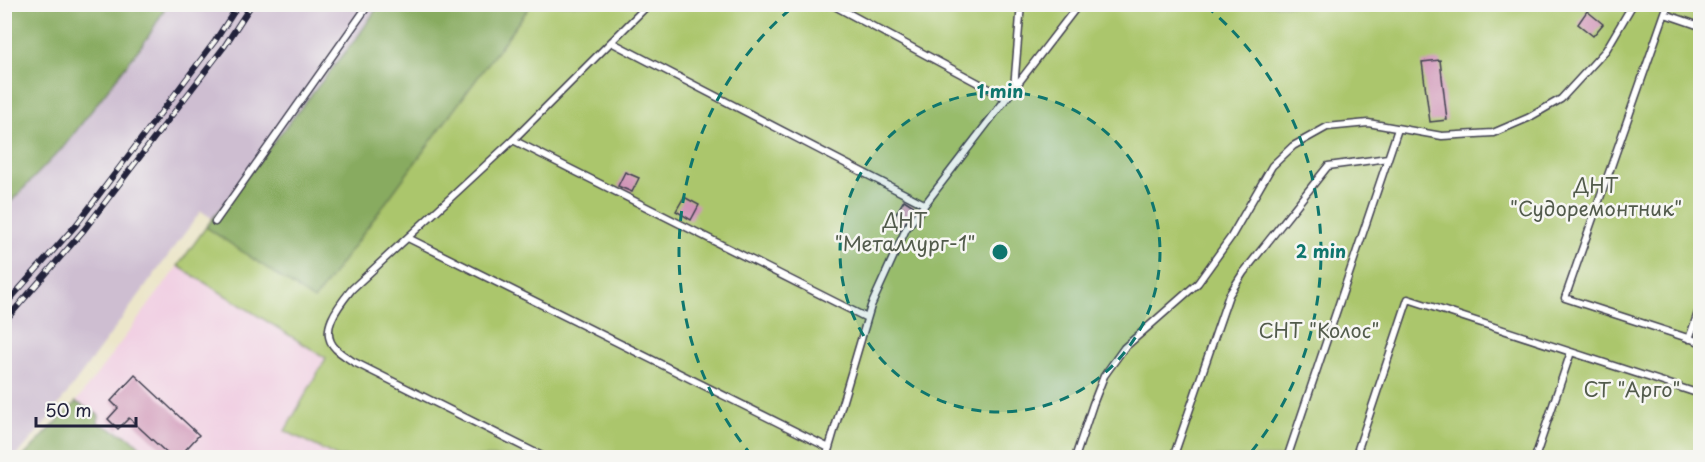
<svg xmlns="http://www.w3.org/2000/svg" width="1705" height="462" viewBox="0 0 1705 462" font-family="'Playpen Sans',sans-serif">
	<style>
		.built { fill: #f1d0e3 }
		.industrial { fill: #cebed1 }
		.green { fill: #abc66c; stroke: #667454; stroke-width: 1.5 }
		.forest { fill: #88ab60; stroke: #55664e; stroke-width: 1.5 }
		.building { fill: #d094b7 }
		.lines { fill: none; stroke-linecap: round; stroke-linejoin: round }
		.lane-casing { stroke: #403f50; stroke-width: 9 }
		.lane { stroke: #fff; stroke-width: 6 }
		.rail-casing { stroke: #22223b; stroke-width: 6 }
		.rail { stroke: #f6f6f2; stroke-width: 4; stroke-dasharray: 11; stroke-linecap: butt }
		.ring { fill: none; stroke: #0f766e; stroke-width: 3; stroke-dasharray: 10 8 }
		.labels { text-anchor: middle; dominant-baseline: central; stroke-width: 5; stroke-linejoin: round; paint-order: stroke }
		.park-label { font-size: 20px; fill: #525b4c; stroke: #f6f6f2 }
		.centre { fill: #0f766e; stroke: #f6f6f2; stroke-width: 3 }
		.ring-label { font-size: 18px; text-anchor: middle; font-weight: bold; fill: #0f766e; stroke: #f6f6f2; stroke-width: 5; stroke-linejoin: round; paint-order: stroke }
	</style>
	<rect width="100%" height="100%" fill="#f6f6f2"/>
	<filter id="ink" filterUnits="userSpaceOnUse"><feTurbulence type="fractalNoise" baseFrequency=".0167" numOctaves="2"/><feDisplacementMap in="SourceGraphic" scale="12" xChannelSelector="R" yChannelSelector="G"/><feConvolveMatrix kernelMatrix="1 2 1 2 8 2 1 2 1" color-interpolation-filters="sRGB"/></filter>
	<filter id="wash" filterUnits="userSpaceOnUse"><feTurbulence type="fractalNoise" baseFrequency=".008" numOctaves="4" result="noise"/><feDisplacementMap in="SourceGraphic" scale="24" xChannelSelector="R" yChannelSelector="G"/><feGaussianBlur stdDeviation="1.35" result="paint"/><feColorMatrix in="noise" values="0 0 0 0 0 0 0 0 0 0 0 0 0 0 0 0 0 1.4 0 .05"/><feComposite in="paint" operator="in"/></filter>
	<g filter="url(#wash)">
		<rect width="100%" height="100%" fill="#ece6ca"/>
		<path class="built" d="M178 266 326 358 285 431 338 457 34 458Z"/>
		<path class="industrial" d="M4 5H511L258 249 201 211 46 422 15 458 4 457Z"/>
		<path class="green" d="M531 5H1700V457H338L285 431 326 358 178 266 206 227 314 299Z"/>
		<path class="forest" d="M5 4 167 5 148 37 66 144 5 208Z
			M379 5H531L314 300 206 227 359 35Z
			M76 402 99 415 98 423 131 438 150 457H23Z"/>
		<g id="blocks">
			<path class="building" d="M1587 11 1603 24 1593 36 1578 24Z
				M1440 60 1447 120 1430 122 1422 62Z
				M625 172 639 178 632 192 618 186Z
				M684 197 699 205 691 220 676 211Z
				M904 200 915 207 901 230 890 224Z
				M135 375 199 435 178 458H172L129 418 118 429 108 419 118 408 111 401Z"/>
		</g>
	</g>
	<g filter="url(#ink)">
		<use href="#blocks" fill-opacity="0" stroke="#403f50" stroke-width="1.5"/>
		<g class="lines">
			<g class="lane-casing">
				<path id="lane" d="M831 4 1006 98
					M1668 4 1565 298 1700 342
					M1665 14 1700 26
					M611 42 924 204
					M1014 88 1021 4
					M513 140 867 318
					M215 222 369 4
					M408 238 829 448
					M1689 339 1700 307
					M546 458 352 361C347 357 341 354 336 349 317 331 340 304 352 289L513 140 649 4
					M826 458 871 306 906 229 1079 4
					M1075 458 1093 404 1104 376 1124 348 1198 283 1231 237 1272 166 1293 146 1327 127 1368 123 1442 136 1493 133 1528 118 1561 99 1606 50 1633 4
					M1173 458 1229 295 1243 273 1328 166 1388 158
					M1287 458 1398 129
					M1355 458 1408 299 1700 394
					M1535 458 1571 352"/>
			</g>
			<use href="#lane" class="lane"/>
			<g class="rail-casing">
				<path id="rail" d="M4 306 76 225 215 41 239 4
					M4 322 84 230 224 47 252 4"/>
			</g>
			<use href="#rail" class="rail"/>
		</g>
	</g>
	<circle cx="1000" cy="252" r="160" fill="#0f766e" fill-opacity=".12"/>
	<g class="ring">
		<circle cx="1000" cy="252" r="160"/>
		<path d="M752 456A321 321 0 0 1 794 6M1206 6A321 321 0 0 1 1248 456"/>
	</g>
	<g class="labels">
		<g class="park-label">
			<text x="1596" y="185">ДНТ<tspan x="1596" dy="23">"Судоремонтник"</tspan></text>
			<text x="905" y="220">ДНТ<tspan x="905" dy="23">"Металлург-1"</tspan></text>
			<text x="1319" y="330">СНТ "Колос"</text>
			<text x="1632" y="389">СТ "Арго"</text>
		</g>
	</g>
	<circle cx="1000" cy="252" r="9" class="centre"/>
	<g class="ring-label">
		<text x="1000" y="98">1 min</text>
		<text x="1321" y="258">2 min</text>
	</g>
	<rect width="1705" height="462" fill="none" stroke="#f6f6f2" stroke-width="24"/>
	<path d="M36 417v9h100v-9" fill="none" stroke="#22223b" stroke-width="3"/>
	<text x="45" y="417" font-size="18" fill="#22223b" stroke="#f6f6f2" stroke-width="4.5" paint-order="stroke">50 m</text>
</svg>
